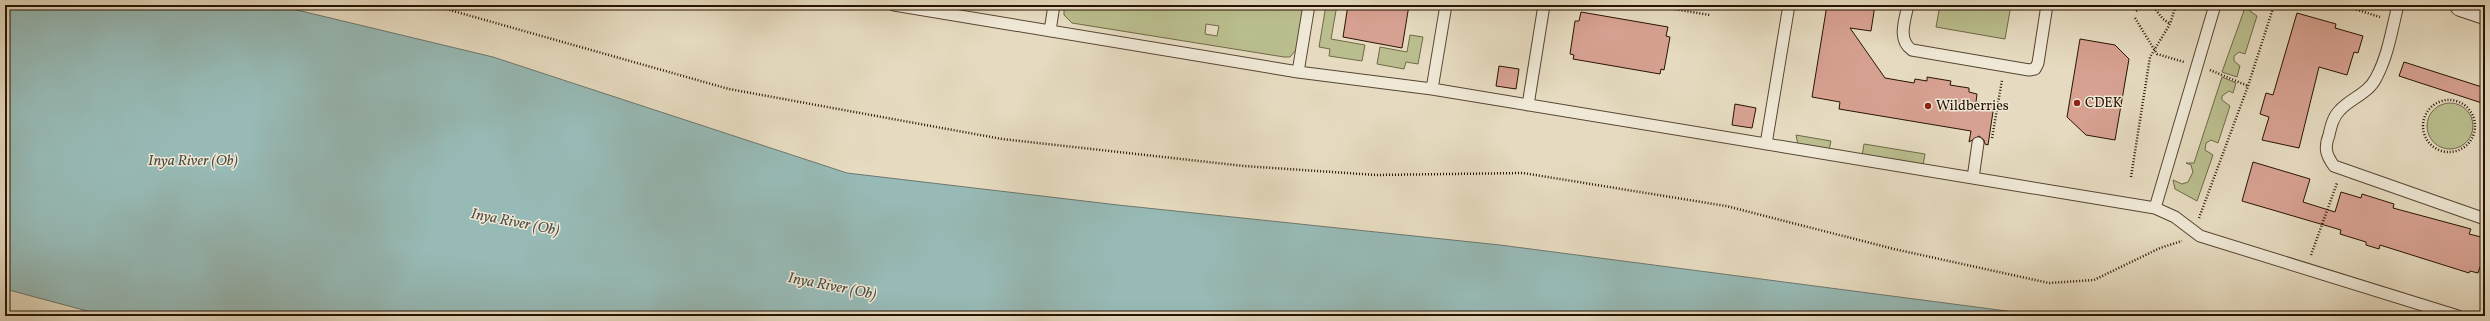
<svg xmlns="http://www.w3.org/2000/svg" width="2490" height="321" viewBox="0 0 2490 321" font-family="Vollkorn,serif">
	<style>
		.green { fill: #babe8e; stroke: #716848; fill-rule: evenodd }
		.water { fill: #97bab6; stroke: #6b776e }
		.building { fill: #d7a191; stroke: #281303 }
		.lines { fill: none; stroke-linecap: round; stroke-linejoin: round }
		.service-casing { stroke: #584532; stroke-width: 13 }
		.tertiary-casing { stroke: #584532; stroke-width: 24 }
		.path { stroke: #281303; stroke-width: 2.5; stroke-dasharray: 1 2; stroke-linecap: butt }
		.service { stroke: #efe8d6; stroke-width: 11 }
		.tertiary { stroke: #efe8d6; stroke-width: 22 }
		.poi-dot { fill: #8f2418; stroke: #efe8d6; stroke-width: 1.5 }
		.labels { text-anchor: middle; dominant-baseline: central; stroke-width: 3; stroke-linejoin: round; paint-order: stroke }
		.poi-label { font-size: 14px; fill: #281303; stroke: #efe8d6; text-anchor: start }
		.water-label { font-size: 15px; font-style: italic; fill: #4f4d42; stroke: #efe8d6 }
	</style>
	<rect width="100%" height="100%" fill="#e6dbc0"/>
	<filter id="stains"><feTurbulence type="fractalNoise" baseFrequency=".005" numOctaves="4"/><feColorMatrix values="0 0 0 0 .2 0 0 0 0 .09 0 0 0 0 .02 0 0 0 .5 -.17"/></filter>
	<radialGradient id="worn" r=".72"><stop offset=".6" stop-color="#630" stop-opacity="0"/><stop offset="1" stop-color="#630" stop-opacity=".3"/></radialGradient>
	<path class="green" d="M1064 5H1304L1296 50 1290 57H1284L1072 23 1064 15ZM1206 24 1219 26 1217 36 1205 34Z
		M1326 5H1337L1331 39 1365 45 1362 61 1329 56 1330 49 1319 47Z
		M1940 5H2011L2005 39 1936 27Z
		M2246 5H2251L2250 11 2257 16 2245 54 2239 52 2234 56V61L2240 66 2237 77 2222 72Z
		M1410 35 1423 37 1418 64 1406 62 1404 69 1377 64 1380 47 1407 52Z
		M2222 77 2236 83 2233 93 2229 91 2222 96V100L2230 106 2218 143 2211 140 2206 143 2205 150 2213 155 2197 201 2175 189 2173 180 2182 184 2188 182 2193 172 2191 165 2186 163H2194Z
		M2427 126a23 23 0 1 1 46 0a23 23 0 1 1-46 0Z
		M1796 135 1831 141 1829 150 1798 145Z
		M1864 144 1925 154 1923 166 1862 156Z"/>
	<path class="water" d="M5 5H276L493 57 847 173 1118 205 1500 245 2045 316H106L5 289Z"/>
	<path class="building" d="M1348 5H1409L1402 48 1343 37Z
		M1827 5H1875L1871 31 1850 28 1885 78 1914 83 1915 79 1927 81V77L1951 81 1950 85 1969 88V92L1977 94 1976 102 1994 105 1988 145 1985 144 1984 140 1979 136 1969 142 1971 131 1839 109 1840 102 1812 97Z
		M1581 12 1668 27 1666 36 1670 37 1664 70 1661 69 1660 74 1573 59 1574 55 1570 54 1575 21H1579Z
		M2297 13 2336 24 2335 28 2363 36 2358 53 2354 52 2347 75 2319 67 2299 148 2262 140 2269 117 2260 114 2266 93 2273 95Z
		M2080 39 2115 45 2129 59 2115 140 2086 135 2067 117Z
		M2404 62 2485 88V104L2399 76Z
		M1499 66 1519 69 1516 89 1496 86Z
		M1735 104 1756 108 1752 128 1732 125Z
		M2253 162 2310 179 2303 202 2335 212 2341 192 2361 198 2362 194 2394 204 2393 208 2471 229 2469 234 2485 238V252L2478 273 2470 271 2469 273 2380 245 2379 249 2366 245V242L2340 234 2341 230 2242 201Z"/>
	<g class="lines">
		<g class="service-casing">
			<path id="service" d="M894 5 1298 72 1432 89 2155 208 2175 217 2200 236 2458 316
				M1908 5C1905 20 1897 40 1912 50L2029 70 2035 69 2038 63 2047 5
				M2398 5C2392 29 2388 56 2376 78 2368 94 2351 98 2340 110 2333 117 2331 126 2329 135 2324 148 2326 155 2334 166L2485 219
				M1050 31 1054 5
				M1298 72 1309 5
				M1432 89 1446 5
				M1528 105 1544 5
				M1766 144 1789 5
				M1973 178 1978 143
				M2155 208 2215 5"/>
		</g>
		<g class="tertiary-casing">
			<path id="tertiary" d="M2461 5 2485 13"/>
		</g>
		<path class="path" d="M432 5 729 89 1002 139 1244 166 1376 175 1523 173 1726 206 1894 249 2049 283 2094 280 2160 248 2182 241
			M1649 5 1710 15
			M2152 5 2163 19 2170 24
			M2342 5 2380 17
			M2136 11 2144 5
			M2135 18 2157 54 2184 62
			M2210 70 2248 86
			M2423 126a26 26 0 1 1 52 0a26 26 0 1 1-52 0Z
			M1992 138 2002 80
			M2131 177 2150 57 2170 24 2176 5
			M2199 218 2248 86 2274 5
			M2311 255 2337 183
			M2479 316 2485 298"/>
		<use href="#service" class="service"/>
		<use href="#tertiary" class="tertiary"/>
	</g>
	<g class="poi-dot">
		<circle cx="2077" cy="103" r="4"/>
		<circle cx="1928" cy="106" r="4"/>
	</g>
	<g class="labels">
		<g class="poi-label">
			<text x="2085" y="103">CDEK</text>
			<text x="1936" y="106">Wildberries</text>
		</g>
		<g class="water-label">
			<text x="193" y="161">Inya River (Ob)</text>
			<text transform="translate(515 223) rotate(11)">Inya River (Ob)</text>
			<text transform="translate(832 287) rotate(11)">Inya River (Ob)</text>
		</g>
	</g>
	<rect width="2490" height="321" fill="none" stroke="#e6dbc0" stroke-width="20"/>
	<rect x="6" y="6" width="2478" height="309" fill="none" stroke="#281303" stroke-width="2"/>
	<rect x="10" y="10" width="2470" height="301" fill="none" stroke="#281303"/>
	<rect width="100%" height="100%" filter="url(#stains)"/>
	<rect width="100%" height="100%" fill="url(#worn)"/>
</svg>
